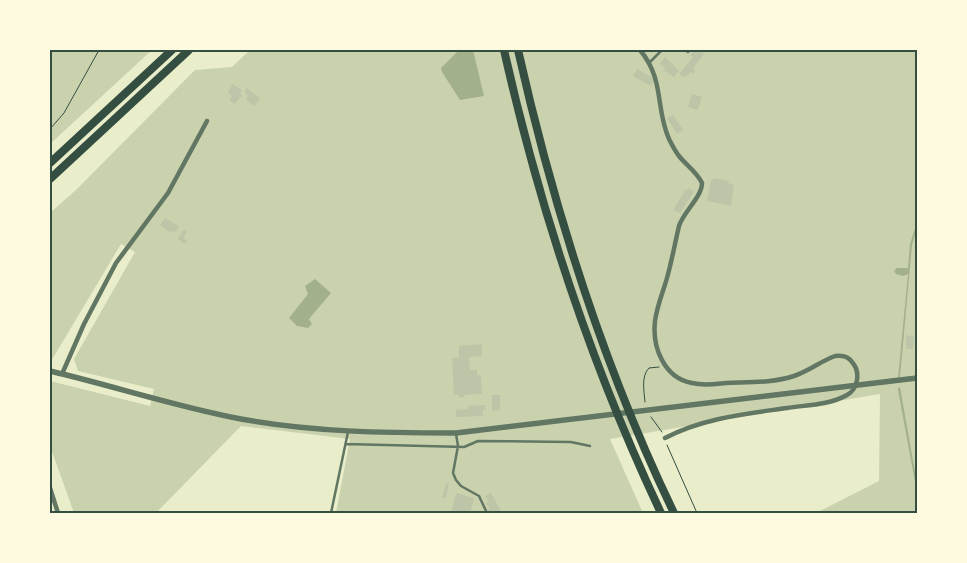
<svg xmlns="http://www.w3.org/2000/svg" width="967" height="563" viewBox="0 0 967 563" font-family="Quicksand,sans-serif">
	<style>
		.green { fill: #cad2ad }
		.water { fill: #a3b18a }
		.building { fill: #bcc5a7 }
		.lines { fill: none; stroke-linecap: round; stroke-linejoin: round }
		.path { stroke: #344e41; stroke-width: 1 }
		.service { stroke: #617663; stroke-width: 2.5 }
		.minor { stroke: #617663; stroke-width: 4.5 }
		.tertiary { stroke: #617663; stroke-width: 5.5 }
		.trunk { stroke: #344e41; stroke-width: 8 }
		.neatline { fill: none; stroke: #344e41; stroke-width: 2 }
	</style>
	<rect width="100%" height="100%" fill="#e9edc9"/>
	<path class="green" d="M50 50H152L50 144Z
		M250 50H917V513H816L879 481 880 394 610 439 643 513H336L350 439 241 426 156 513H74L50 446V381L150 406 154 389 78 371 74 359 135 252 121 244 50 363V213L77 189 195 70 232 67Z"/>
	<path class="water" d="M459 50H473L484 96 460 100 442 72 441 68Z
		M917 222V228L912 245 900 377 898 378 908 274 903 276 896 274 894 271 897 268H908L910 244Z
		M315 279 331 293 309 319 312 324 308 328 297 326 289 318 308 294 305 286Z
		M900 387 917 483V493L898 390V388Z"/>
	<path class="building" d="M698 50 704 54 693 68 695 70 693 74 690 72 687 76 684 77 679 74 693 57 690 55 694 51 696 52Z
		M665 57 679 71 674 77 663 70 665 68 660 64Z
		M637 69 655 79 651 86 633 76Z
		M232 84 242 90 240 93 242 95 235 104 229 100 232 96 228 93Z
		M246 88 260 98 255 106 246 100 248 96 245 93Z
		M692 94 702 97 698 110 688 107Z
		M673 115 683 130 677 134 667 118Z
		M714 178 729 181 728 183 734 185 731 206 707 201 711 180H713Z
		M689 188 694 192 680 213 673 210 686 189 687 191Z
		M165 218 179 226 176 232 173 231 171 233 160 225Z
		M184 229 187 232 183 238 187 240 185 244 178 239Z
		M906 335 914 337 913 349H906Z
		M482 344V356L469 357 470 370H477V375H481L482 394 464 395 465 397 459 398V395H454L452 358H459V346Z
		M492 395H500V410L492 411Z
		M485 405 486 410H483V416L456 417V410L468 409V406Z
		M446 483 449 484 446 498H442Z
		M456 493 474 498 470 513H451Z
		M491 493 502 513H488L487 511 490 509 486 503 489 502 485 496Z"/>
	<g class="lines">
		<path class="path" d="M50 129 64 113 99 50
			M645 402C644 391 641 376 649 368L659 367
			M651 417 662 432
			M667 445 697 513"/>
		<path class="service" d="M685 50 688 52
			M649 63 662 50
			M456 434 458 446 453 473 456 480 461 486 479 496 487 513
			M346 444 464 447 478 441 571 442 590 446
			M331 513 348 432"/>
		<path class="minor" d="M640 50C665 80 655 108 669 139 672 145 675 151 679 156 686 165 697 172 702 183 702 197 684 211 679 226 675 243 672 260 667 278 663 292 657 306 655 321 652 347 664 378 692 383 704 386 715 384 726 383 749 382 773 383 794 376 809 371 821 361 835 356 842 355 848 356 852 362 861 372 858 389 847 395 830 405 806 405 787 408 745 414 703 418 665 438
			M62 374 84 324 116 263 168 193 207 121
			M50 488 58 513"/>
		<path class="tertiary" d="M50 371C114 386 177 407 241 419 312 432 384 433 456 433L917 378"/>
		<path class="trunk" d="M504 50C540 210 591 365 661 513
			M518 50C554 210 603 366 674 513
			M50 163 172 50
			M50 179 189 50"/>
	</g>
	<rect width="967" height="563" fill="none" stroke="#fefae0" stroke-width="102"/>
	<rect x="51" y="51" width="865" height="461" class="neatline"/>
</svg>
